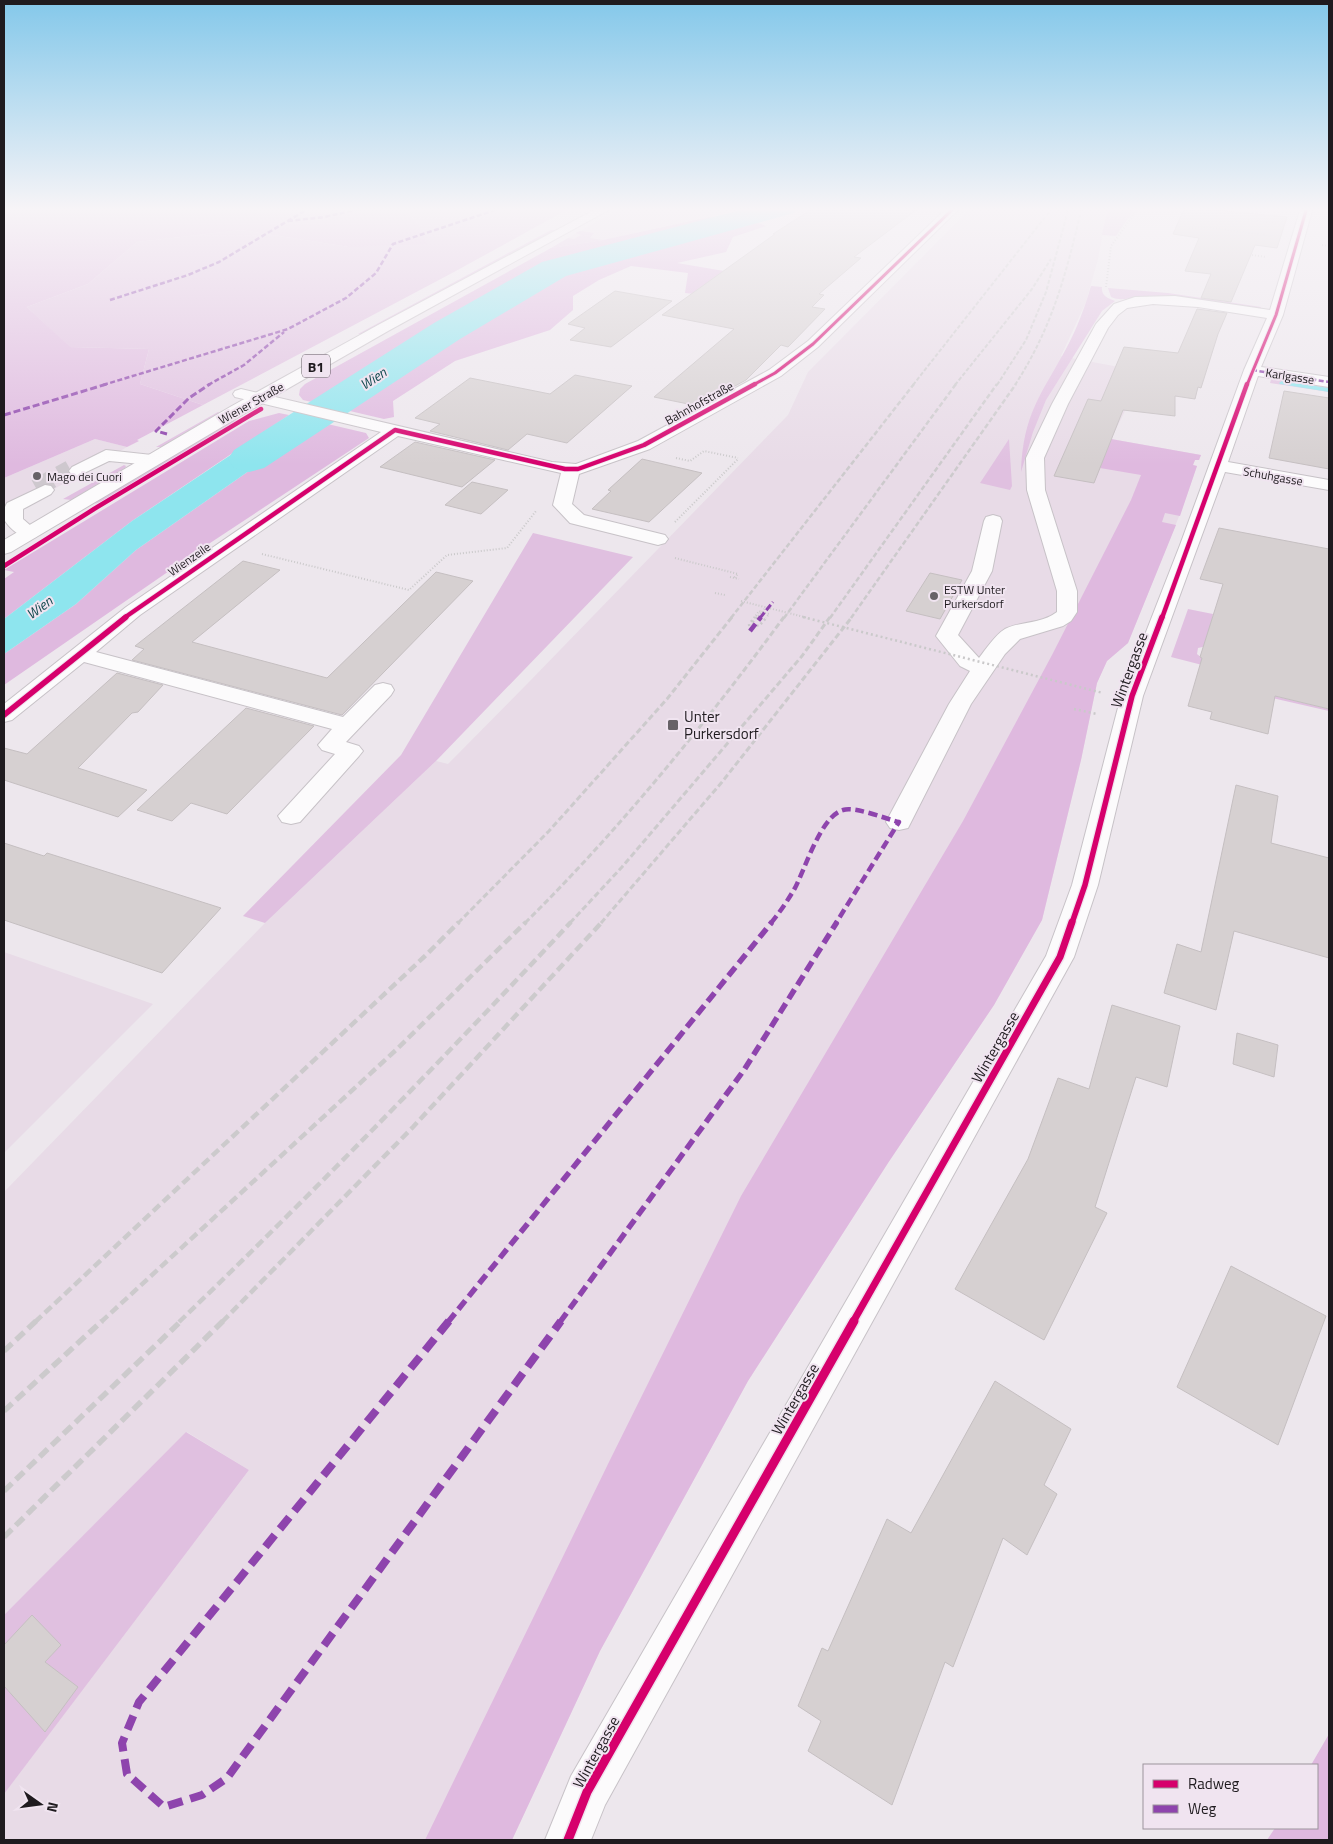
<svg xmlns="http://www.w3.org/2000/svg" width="1333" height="1844" viewBox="0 0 1333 1844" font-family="'Titillium Web',sans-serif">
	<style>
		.built { fill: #e8dbe7 }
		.green { fill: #e0c0e0 }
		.forest { fill: #dfb9df }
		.water { fill: #8ee5ee }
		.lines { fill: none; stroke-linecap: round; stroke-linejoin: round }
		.stream { fill: #8ee5ee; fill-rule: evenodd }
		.river { fill: #8ee5ee; fill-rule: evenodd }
		.building { fill: #d6d0d1; stroke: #c5bfc1 }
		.minor-tunnel { stroke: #cec8ce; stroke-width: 18; stroke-dasharray: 18 9; stroke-linecap: butt }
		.minor-casing { stroke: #c7c2c7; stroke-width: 2 }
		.major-casing { stroke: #c7c2c7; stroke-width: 2 }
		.path-far1 { stroke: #cac9ca; stroke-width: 2; stroke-dasharray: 1 2; stroke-linecap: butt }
		.path { stroke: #cac9ca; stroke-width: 2.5; stroke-dasharray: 2 3; stroke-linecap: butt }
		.minor { fill: #fcfbfc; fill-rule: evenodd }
		.major { fill: #fcfbfc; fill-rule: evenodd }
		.rail-far4 { stroke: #cccacc; stroke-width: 2; stroke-dasharray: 4 2; stroke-linecap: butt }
		.rail-far3 { stroke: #cccacc; stroke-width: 2.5; stroke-dasharray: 5 2.5; stroke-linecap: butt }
		.rail-far2 { stroke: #cccacc; stroke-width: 3; stroke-dasharray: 6 3; stroke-linecap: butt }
		.rail-far1 { stroke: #cccacc; stroke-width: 4.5; stroke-dasharray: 9 4.5; stroke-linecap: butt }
		.rail { stroke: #cccacc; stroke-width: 5.5; stroke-dasharray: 11 5.5; stroke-linecap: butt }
		.path-bridge-far1 { stroke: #cac9ca; stroke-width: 2; stroke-dasharray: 1 2; stroke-linecap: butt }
		.path-bridge { stroke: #cac9ca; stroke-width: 2.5; stroke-dasharray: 2 3; stroke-linecap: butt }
		.quiet-far4 { stroke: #8e44ad; stroke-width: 2.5; stroke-dasharray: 5 2.5; stroke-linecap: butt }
		.quiet-far3 { stroke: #8e44ad; stroke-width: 3; stroke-dasharray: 7 3; stroke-linecap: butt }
		.quiet-far2 { stroke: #8e44ad; stroke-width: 4.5; stroke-dasharray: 9 4.5; stroke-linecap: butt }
		.quiet-far1 { stroke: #8e44ad; stroke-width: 5.5; stroke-dasharray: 11 5.5; stroke-linecap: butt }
		.quiet { stroke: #8e44ad; stroke-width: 8; stroke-dasharray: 15 8; stroke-linecap: butt }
		.cycleway-far4-casing { stroke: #f0e4f0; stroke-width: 5 }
		.cycleway-far3-casing { stroke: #f0e4f0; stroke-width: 6 }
		.cycleway-far2-casing { stroke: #f0e4f0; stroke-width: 8 }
		.cycleway-far1-casing { stroke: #f0e4f0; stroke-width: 10 }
		.cycleway-casing { stroke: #f0e4f0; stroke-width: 12 }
		.cycleway-far4 { stroke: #d6006c; stroke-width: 3 }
		.cycleway-far3 { stroke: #d6006c; stroke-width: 4.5 }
		.cycleway-far2 { stroke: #d6006c; stroke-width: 5.5 }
		.cycleway-far1 { stroke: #d6006c; stroke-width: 7 }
		.cycleway { stroke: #d6006c; stroke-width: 9 }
		.poi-dot { fill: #676267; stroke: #f0e4f0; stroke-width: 2 }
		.labels { text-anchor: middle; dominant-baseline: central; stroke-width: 4; stroke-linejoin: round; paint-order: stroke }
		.far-street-label { font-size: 12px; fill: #1f1b1f; stroke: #f0e4f0 }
		.far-poi-label { font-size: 12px; fill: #1f1b1f; stroke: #f0e4f0; text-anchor: start }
		.shield { fill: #f0e4f0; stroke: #5e575e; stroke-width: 1 }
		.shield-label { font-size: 14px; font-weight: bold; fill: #1f1b1f }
		.far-water-label { font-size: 14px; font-style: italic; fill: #114a4f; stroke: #f0e4f0 }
		.street-label { font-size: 15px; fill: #1f1b1f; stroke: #f0e4f0 }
		.poi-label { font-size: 15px; fill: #1f1b1f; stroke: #f0e4f0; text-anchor: start }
	</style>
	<rect width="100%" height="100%" fill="#ede7ed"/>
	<path class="built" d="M622 207H752L603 240 590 242 568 238Z
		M972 207H1108L1098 259 1086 302 1061 356 1124 368 1131 399 1111 439 1201 455 1199 460H1195L1193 465 1197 466 1182 509 1128 643 1107 661 1097 683 1081 760 1042 920 994 1005 888 1163 748 1381 600 1651 512 1840H4L5 1792 249 1470 187 1432 4 1615V1192L265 923 436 761 448 764 528 683 788 415 808 372Z
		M95 439 127 447 4 518V478Z
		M4 952 153 1004 4 1153Z"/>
	<path class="green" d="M403 207H572L454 272 203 405 140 384 149 349 69 347 27 307 88 284 137 242 241 230 349 247 418 224Z
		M1108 207H1136L1116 236 1102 235Z
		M551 230H556L363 334H358Z
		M580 231 594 233 590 238 603 240 551 248 568 238 574 239 581 235 576 233Z
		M1091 286 1102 287C1101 296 1108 298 1115 301L1102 311 1046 400 1033 432 1021 472C1023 414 1041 395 1067 347 1077 328 1085 307 1091 286Z
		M1108 288 1168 293 1261 307 1260 309C1222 304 1183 295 1145 297 1133 297 1121 302 1111 297Z
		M1272 376 1313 382V385L1329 387V392L1270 383Z
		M218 412 220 413 162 447H156Z
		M238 420 107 499 95 504 101 497 232 421Z
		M1009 439 1012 486 1010 490 980 483Z
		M124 465 126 466 125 468 71 500 63 499Z
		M533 533 633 557 436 761 265 923 243 916 401 755Z
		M1188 609 1213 614 1207 646 1198 648 1197 654 1203 659 1245 689 1329 709V711L1206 683 1210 667 1171 657Z
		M186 1432 249 1470 4 1794V1615Z"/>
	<path class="forest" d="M4 207H403L418 224 427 244 349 247 241 230 137 242 88 284 27 307 70 347 149 349 140 384 203 405 137 440 139 441 127 447 95 439 4 478Z
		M709 217 751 220 766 226 733 237 726 252 677 263 724 271 713 296 685 293 688 273 631 266 599 280 573 296V310L550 330 455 361 393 401 394 417 384 419 303 400 299 395 300 389 305 384 551 248 603 240Z
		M279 413 289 415 132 521 4 619V579L14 572 4 570 249 421Z
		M319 422 366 433 369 438 201 549 4 685V654L76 604 136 550Z
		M1111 439 1201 455 1199 460H1195L1193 465 1197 466 1180 516 1165 513 1162 522 1176 525 1128 643 1107 661 1097 683 1081 760 1042 920 994 1005 888 1163 748 1381 600 1651 512 1840H425L608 1464 741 1196 963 821 1052 655 1131 500 1141 475 1100 468Z
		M1329 1734V1840H1267L1275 1828H1317V1765H1311Z"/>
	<path class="water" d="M298 410 326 417 136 550 76 604 4 654V619L132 521Z"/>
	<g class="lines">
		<path class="stream" d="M1282 381 1329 388V392L1280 384 1279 383Z"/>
		<path class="river" d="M752 207H799L794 213 566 276 460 339 264 468 249 472 234 468 228 459 234 450 434 323 542 262Z"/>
	</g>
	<path class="building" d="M815 207H920L854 257 861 258 819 294 824 295 812 307 825 309 788 347 781 345 746 380 698 406 654 397 734 329 662 315 775 234H773Z
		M1185 207 1287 217 1277 248 1255 245 1231 302 1201 298 1211 274 1185 271 1199 238 1173 234Z
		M615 291 672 301 611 347 570 340 585 328 568 324Z
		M1197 309 1227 313 1218 334 1201 388 1198 387 1195 399 1175 396V416L1123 410 1094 483 1054 476 1088 399 1101 401 1124 347 1178 353Z
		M575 375 632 386 567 443 527 434 508 450 430 431 440 424 415 418 470 378 550 394Z
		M1284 391 1329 398V469L1269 458Z
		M415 442 495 460 462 487 380 467Z
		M642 459 702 473 649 522 592 509 611 491 608 490Z
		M472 482 508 490 481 514 445 505Z
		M1219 528 1329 549V709L1275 696 1268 734 1210 719 1212 712 1188 706 1202 658 1200 657 1223 584 1200 579Z
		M243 561 280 570 192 642 327 678 436 572 473 581 342 715 132 660 144 649 135 646Z
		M930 573 962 580 940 619 906 611Z
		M117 673 163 685 138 712 132 713 78 768 147 790 118 817 4 780V748L27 754Z
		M246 708 314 726 227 814 191 803 172 821 137 810Z
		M1236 785 1278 796 1271 843 1329 858V958L1234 931 1216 1010 1164 993 1177 944 1201 952Z
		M4 843 44 856 47 853 221 908 162 973 4 920Z
		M1112 1005 1180 1026 1167 1087 1136 1077 1095 1207 1107 1213 1044 1340 955 1289 1028 1159 1058 1078 1089 1089Z
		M1237 1033 1278 1045 1274 1077 1233 1064Z
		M1231 1266 1326 1316 1278 1445 1177 1387Z
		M995 1381 1071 1429 1044 1485 1057 1494 1027 1555 1003 1538 953 1667 945 1662 892 1805 808 1751 821 1721 798 1706 822 1648 828 1651 887 1519 911 1533Z
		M32 1615 61 1645 45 1662 78 1687 45 1732 4 1686V1645Z"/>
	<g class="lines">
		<path class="minor-tunnel" d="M36 488 70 469"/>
		<g class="minor-casing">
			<path id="minor" d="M948 207H961L818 347 781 376 650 449 579 474 572 504 584 515 665 535 668 539 665 543 658 545 570 523 553 505 561 473 398 436 140 615 96 652 343 717 375 685 383 683 391 685 394 690 391 695 346 742 359 746 363 751 359 756 300 822 291 824 282 822 278 816 335 754 322 750 318 745 332 729 84 662 12 720 4 722V704L126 607 381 432 235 397 233 394 235 391 241 389 552 462 576 464 638 441 769 370 808 341Z
				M1301 207H1313L1283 315 1261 367 1329 377V387L1258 376 1228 462 1329 480V490L1225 472 1143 696 1098 885 1074 957 605 1805 591 1840H545L571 1776 1046 956 1072 885 1121 696 1180 545 1244 370 1267 318 1198 307 1153 304 1127 308 1118 315 1108 328 1068 404 1044 458 1045 490 1077 591V612L1071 621 1063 626 1020 639 1005 654 971 704 908 828 899 830 890 828 886 822 949 704 970 671 960 666 936 636 972 571 984 521 986 517 993 515 1000 517 1002 521 992 571 958 635 979 658C986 649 995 635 1005 629 1021 621 1042 624 1057 612V591L1027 490 1026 458 1052 404 1096 324 1114 304 1135 297 1175 296 1270 310Z
				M106 450 152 455 158 456 161 460 158 464 152 465 109 461 78 476 72 475 69 471 72 467Z
				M45 485 51 486 54 490 51 494 23 509V519L39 533 36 537C23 540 12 531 5 521V507L7 503Z"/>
		</g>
		<g class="major-casing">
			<path id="major" d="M600 207H614L388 331 242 415 11 552 4 554V540L230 407 378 325Z"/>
		</g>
		<path class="path-far1" d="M1248 220 1276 223
			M1189 228 1206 227 1272 236
			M1322 245 1329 246
			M1252 255 1266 257
			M1106 287 1111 246 1139 207
			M676 458 690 461 704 451 738 458
			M675 522 738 459
			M262 554 409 590 447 555 507 548 536 511
			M675 558 738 574 734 578
			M730 577 739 579
			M715 593 725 595
			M762 612 769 614 766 618
			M762 612 766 607
			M754 618 759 611 762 612
			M756 618 762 612"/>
		<path class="path" d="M757 617 751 624 759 626 767 617
			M750 631 749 624 755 617
			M1074 709 1097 714"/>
		<use href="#minor" class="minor"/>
		<use href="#major" class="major"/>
		<path class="rail-far4" d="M913 385 1053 207
			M955 385 1032 289 1051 259
			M997 385 1026 340 1046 292 1069 207
			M1015 385C1053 326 1066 274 1082 207"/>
		<path class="rail-far3" d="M731 618 914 384
			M784 618 956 384
			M830 618 997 384
			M851 618 1016 384"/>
		<path class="rail-far2" d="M458 923 549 831 667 699 732 617
			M525 923C620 829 705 724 784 617
			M570 923 622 867 802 656 830 617
			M601 923 722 782 852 617"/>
		<path class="rail-far1" d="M35 1322 425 956 459 922
			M101 1322 397 1049 526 922
			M179 1322C314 1192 444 1058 571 922
			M222 1322 413 1127 602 922"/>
		<path class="rail" d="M4 1351 36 1321
			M4 1411 102 1321
			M4 1491 181 1321
			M4 1537 223 1321"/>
		<path class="path-bridge-far1" d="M741 601 808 618"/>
		<path class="path-bridge" d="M803 617 1103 693"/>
		<path class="quiet-far4" d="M288 221 324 217 369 207
			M110 300 188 275 219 262 311 207
			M1252 370 1329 382
			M103 385 288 329 346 298 376 273 393 244 504 207
			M208 385 244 365 284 332"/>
		<path class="quiet-far3" d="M4 415 107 384
			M167 434 156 431 189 398 210 384
			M760 618 773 602"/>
		<path class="quiet-far2" d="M750 631 761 617
			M771 923C780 912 788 900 795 888 805 869 821 816 843 810 855 806 886 819 899 822L836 923"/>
		<path class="quiet-far1" d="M448 1322 772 922
			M560 1322 744 1070 837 922"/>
		<path class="quiet" d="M449 1321 139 1702 122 1743 127 1774 164 1807 202 1795 227 1778 561 1321"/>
		<g class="cycleway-far4-casing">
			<path id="cycleway-far4" d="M753 385 775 373 813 344 955 207
				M1247 385 1276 315 1307 207"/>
		</g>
		<g class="cycleway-far3-casing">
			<path id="cycleway-far3" d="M4 566 94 509 261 409
				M124 618 395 430 565 469H578L644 445 755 384
				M1162 618 1247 384"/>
		</g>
		<g class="cycleway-far2-casing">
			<path id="cycleway-far2" d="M4 715 126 617
				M1072 923 1085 885 1132 696 1162 617"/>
		</g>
		<g class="cycleway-far1-casing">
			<path id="cycleway-far1" d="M853 1322 1060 957 1072 922"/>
		</g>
		<g class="cycleway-casing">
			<path id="cycleway" d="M568 1840 587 1792 854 1321"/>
		</g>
		<use href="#cycleway-far4" class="cycleway-far4"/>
		<use href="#cycleway-far3" class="cycleway-far3"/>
		<use href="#cycleway-far2" class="cycleway-far2"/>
		<use href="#cycleway-far1" class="cycleway-far1"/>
		<use href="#cycleway" class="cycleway"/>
	</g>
	<linearGradient id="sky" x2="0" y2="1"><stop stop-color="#84c8ea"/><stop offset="0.45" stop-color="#f7f4f7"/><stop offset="1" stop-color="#f7f4f7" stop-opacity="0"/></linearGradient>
	<rect width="1333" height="465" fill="url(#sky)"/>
	<g class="poi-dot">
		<circle cx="37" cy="476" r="5"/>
		<circle cx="934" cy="596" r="5"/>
		<rect x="667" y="719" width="12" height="12" rx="2.5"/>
	</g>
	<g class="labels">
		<g class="far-street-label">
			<text transform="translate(1290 376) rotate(9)">Karlgasse</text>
			<text transform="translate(251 403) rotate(-29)">Wiener Straße</text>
			<text transform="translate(699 403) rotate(-29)">Bahnhofstraße</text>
			<text transform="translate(1273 476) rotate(10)">Schuhgasse</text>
			<text transform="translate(189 559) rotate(-35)">Wienzeile</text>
		</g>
		<g class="far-poi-label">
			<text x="47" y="476">Mago dei Cuori</text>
			<text x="944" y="589">ESTW Unter<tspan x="944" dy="14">Purkersdorf</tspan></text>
		</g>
		<rect class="shield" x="302" y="354.5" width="28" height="23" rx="4"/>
		<g class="shield-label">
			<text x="316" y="366">B1</text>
		</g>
		<g class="far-water-label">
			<text transform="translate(373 378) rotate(-33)">Wien</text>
			<text transform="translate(39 607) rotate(-36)">Wien</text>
		</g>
		<g class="street-label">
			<text transform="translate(1129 670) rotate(-70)">Wintergasse</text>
			<text transform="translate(995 1047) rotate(-60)">Wintergasse</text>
			<text transform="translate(795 1399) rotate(-60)">Wintergasse</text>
			<text transform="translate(596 1752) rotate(-61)">Wintergasse</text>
		</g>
		<g class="poi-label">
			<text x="684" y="716">Unter<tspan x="684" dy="17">Purkersdorf</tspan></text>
		</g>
	</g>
	<rect width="1333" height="1844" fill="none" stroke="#1f1b1f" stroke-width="10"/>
	<rect x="1143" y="1764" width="175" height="65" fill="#f0e4f0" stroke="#9c949c"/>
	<rect x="1153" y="1780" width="25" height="8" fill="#d6006c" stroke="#9c949c"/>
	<text x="1188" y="1789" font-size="15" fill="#1f1b1f">Radweg</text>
	<rect x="1153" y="1805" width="25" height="8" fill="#8e44ad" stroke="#9c949c"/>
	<text x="1188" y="1814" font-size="15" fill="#1f1b1f">Weg</text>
	<g transform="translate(40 1804) rotate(104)" stroke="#f0e4f0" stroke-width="4" paint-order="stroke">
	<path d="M0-4L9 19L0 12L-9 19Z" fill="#1f1b1f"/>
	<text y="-8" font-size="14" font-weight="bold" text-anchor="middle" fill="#1f1b1f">N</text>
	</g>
</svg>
